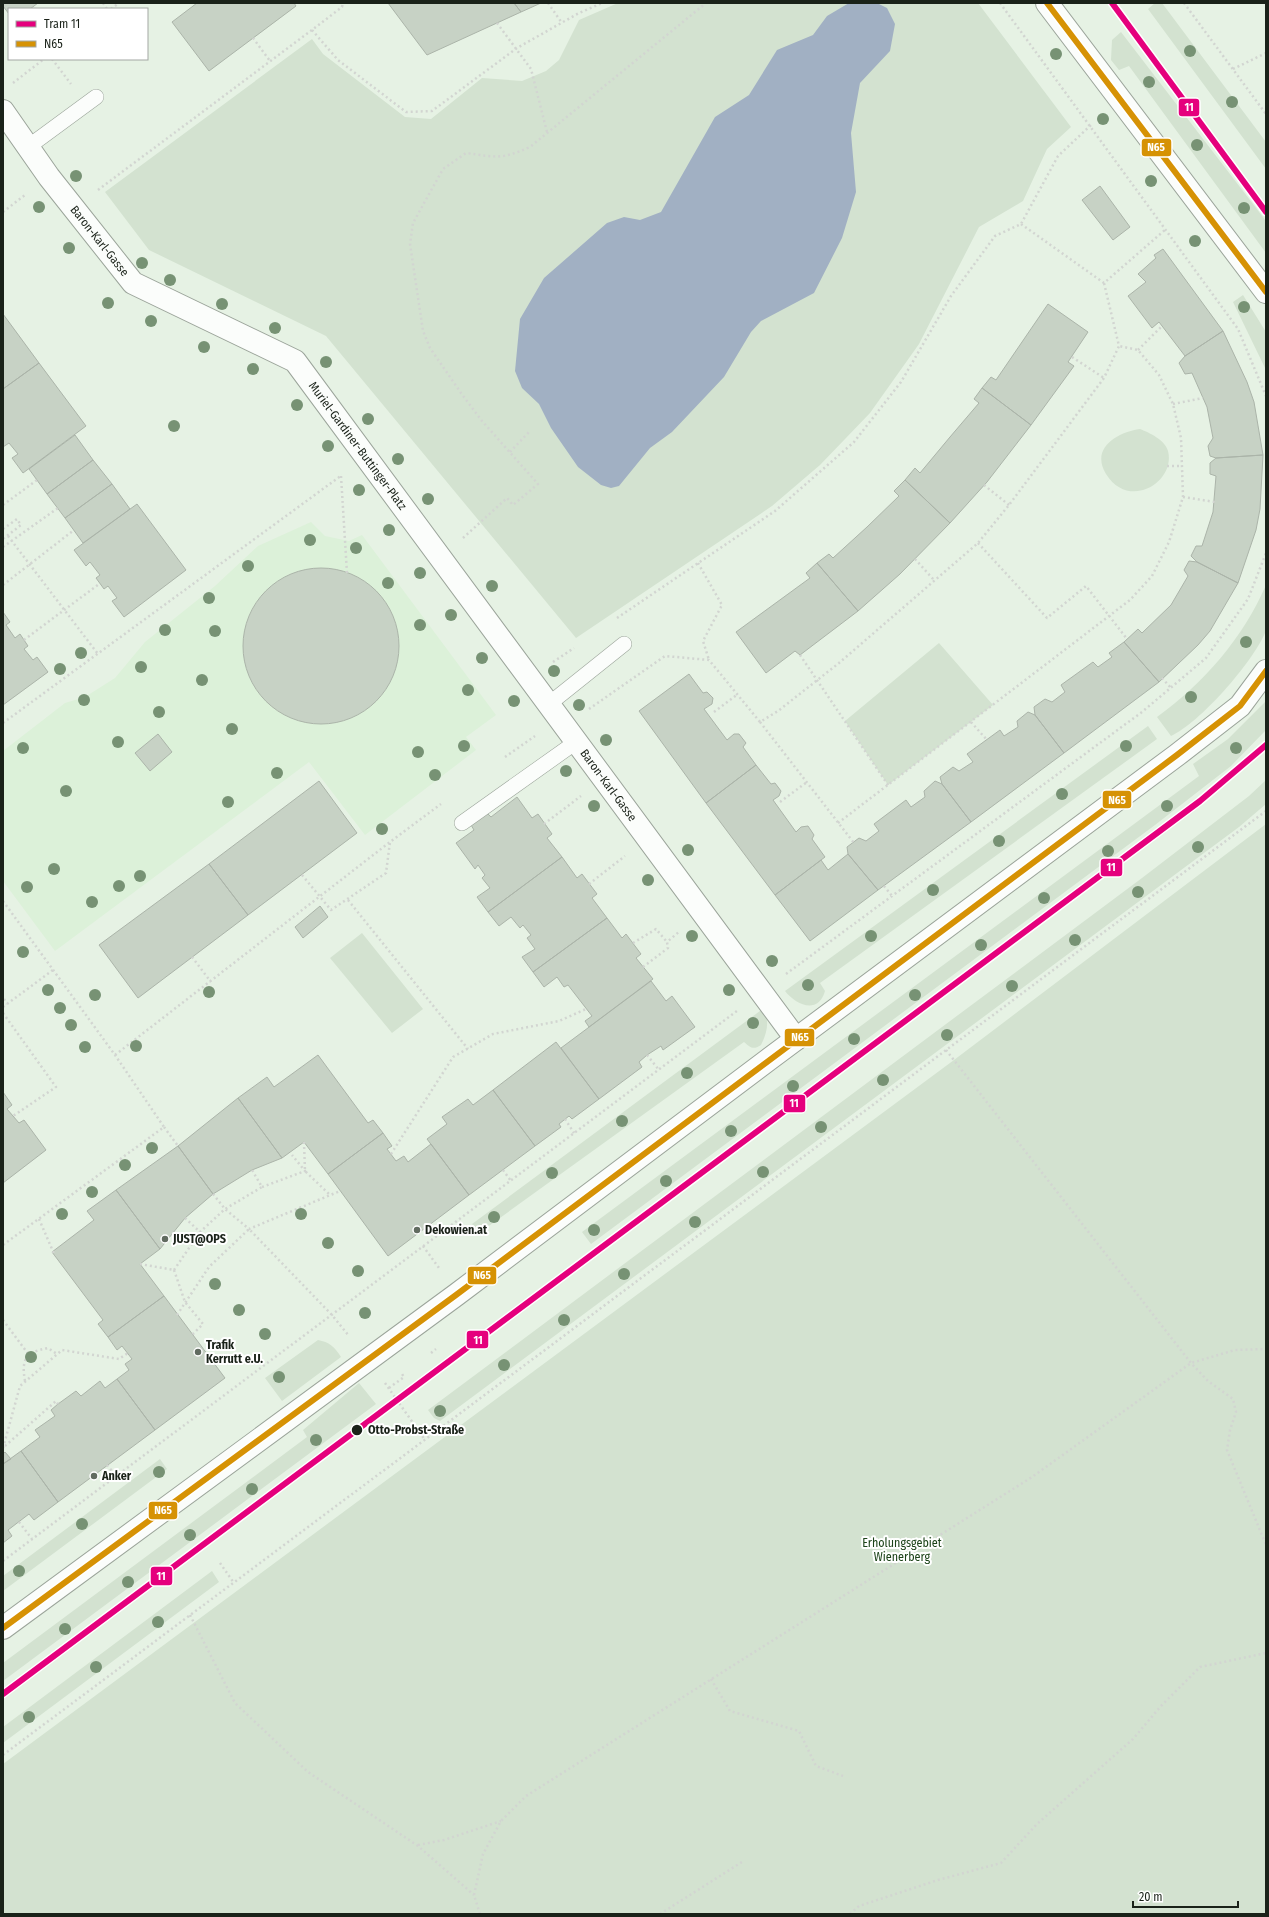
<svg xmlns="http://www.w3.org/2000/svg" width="1269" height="1917" viewBox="0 0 1269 1917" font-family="'Fira Sans Condensed',sans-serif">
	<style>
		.built { fill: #dcf1d9 }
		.green { fill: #d3e2d0 }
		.water { fill: #a1b0c3 }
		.building { fill: #c7d2c5; stroke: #abb4a9 }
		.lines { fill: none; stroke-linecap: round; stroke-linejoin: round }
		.lane-casing { stroke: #9ba49a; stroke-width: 16 }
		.street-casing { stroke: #9ba49a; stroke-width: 24 }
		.path { stroke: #d2d5d1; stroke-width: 2.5; stroke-dasharray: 2 3; stroke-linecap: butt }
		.lane { stroke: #fbfdfb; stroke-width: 15 }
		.street { stroke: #fbfdfb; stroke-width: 22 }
		.bus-1-casing { stroke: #fff; stroke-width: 9 }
		.bus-1 { stroke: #d69204; stroke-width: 6 }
		.tram-1-casing { stroke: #fff; stroke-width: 9 }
		.tram-1 { stroke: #e5007d; stroke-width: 6 }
		.tree { fill: #779274 }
		.poi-dot { fill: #616b60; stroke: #fff; stroke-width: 1.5 }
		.stop-dot { fill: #1a2219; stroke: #fff; stroke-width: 1.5 }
		.labels { text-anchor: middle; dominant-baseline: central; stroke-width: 4; stroke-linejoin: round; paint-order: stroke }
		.street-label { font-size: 12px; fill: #1a2219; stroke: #fff }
		.poi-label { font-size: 12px; font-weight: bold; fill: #1a2219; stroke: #fff; text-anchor: start }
		.stop-label { font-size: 12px; font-weight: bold; fill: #1a2219; stroke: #fff; text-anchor: start }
		.park-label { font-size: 12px; fill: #1c4319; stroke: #fff }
		.line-badge { stroke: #fff; stroke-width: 1.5 }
		.badge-label { font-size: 11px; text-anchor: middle; font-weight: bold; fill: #fff }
	</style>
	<rect width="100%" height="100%" fill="#e6f2e4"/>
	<path class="built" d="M311 522 325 536 349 541 362 535 496 715 466 737 476 750 365 835 309 762 55 951 3 881V751L65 703 85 697 115 678 145 642 215 586 258 546Z"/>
	<path class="green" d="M618 3H978L1071 127 1047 149 1023 201 979 227 919 344 870 413 820 465 772 506 576 638 326 336 149 250 105 192 312 39 323 54 405 117 431 119 482 78 522 81 546 71 559 60 579 20Z
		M1155 3H1162L1266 142V169L1148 9Z
		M1121 32 1266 221V253L1129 66 1119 70 1111 60 1112 40Z
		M1243 295 1266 332V370L1233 302Z
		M1140 429C1150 433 1165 440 1168 451 1176 482 1129 511 1106 474 1090 448 1118 432 1140 429Z
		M1266 585C1266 595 1269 626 1265 633 1252 663 1200 723 1171 736L1157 717C1204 683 1243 638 1266 585Z
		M939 643 993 705 888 785 845 721Z
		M1266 701V730L1231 766 1155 825 591 1244 582 1232 1199 776 1193 764 1228 739Z
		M1148 726 1157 739 820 983 825 991C818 1015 796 1005 785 991Z
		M1266 780V804L1239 827 440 1421 434 1418 428 1410 1142 878 1249 796Z
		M1266 824V1914H3V1764L954 1060Z
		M362 933 423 1009 392 1033 330 958Z
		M764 1008C769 1022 768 1031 761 1045 753 1050 751 1048 744 1042L479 1233 472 1224Z
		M318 1340C329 1342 335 1347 341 1357L282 1401 265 1378Z
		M359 1383 376 1404 3 1681V1663L307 1437 303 1430Z
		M160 1459 167 1469 3 1591V1576Z
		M212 1571 219 1582 3 1743V1727Z"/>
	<path class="water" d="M849 3H877L887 8 895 24 890 51 860 83 851 133 856 192 842 238 814 293 761 321 751 332 724 377 672 432 650 448 619 486 611 488 601 485 578 467 551 428 539 404 522 388 515 371 520 319 544 278 607 223 624 217 640 220 661 212 715 117 749 95 777 50 813 35 827 16Z"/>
	<path class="building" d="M3 3H38L30 9H9V14L3 6Z
		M197 3H294L296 6 209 71 172 22Z
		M388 3H514L521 12 427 55Z
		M514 3H541L521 12Z
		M1100 186 1130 227 1113 240 1082 200Z
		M1163 249 1223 331 1185 356 1159 322 1152 328 1128 296 1146 282 1138 274 1156 258 1154 255Z
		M1048 304 1088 332 1068 362 1074 366 1031 425 982 388 991 377 996 380Z
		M3 314 39 363 3 389Z
		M1223 331 1247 382 1254 402 1263 455 1216 458 1210 456 1208 446 1213 438 1207 407 1192 373 1185 374 1179 363 1185 356Z
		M39 363 86 426 23 473 12 458 18 454 9 443 3 447V389Z
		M982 388 1031 425 987 482 950 523 905 480 915 468 920 473 950 437 979 403 974 399Z
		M75 435 93 460 47 494 29 469Z
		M1263 455 1260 509 1256 530 1238 583 1197 562 1191 556 1196 546H1202L1213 512 1216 476 1210 474V463L1216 458Z
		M93 460 112 484 65 518 47 494Z
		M905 480 950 523 900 574 858 611 817 563 829 554 833 558 867 527 899 496 894 491Z
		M112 484 130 509 83 543 65 518Z
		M137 504 186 570 124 617 112 601 117 598 108 586 104 589 96 578 100 575 90 562 86 566 74 550Z
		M1189 561 1197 562 1238 583 1210 631 1198 645 1159 682 1124 642 1138 629 1142 633 1171 605 1188 576 1184 570Z
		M817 563 858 611 800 655 795 651 766 673 736 632 810 578 806 573Z
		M243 646a78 78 0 1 1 156 0a78 78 0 1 1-156 0Z
		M3 612 10 622 6 625 15 638 20 634 28 646 24 649 33 660 37 657 48 672 3 705Z
		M1124 642 1159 682 1064 753 1035 715 1034 707 1045 699 1052 702 1065 692 1061 685 1093 662 1098 667 1112 657 1109 653Z
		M689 674 703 693 707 692 713 698 712 704 704 709 727 740 734 734H739L746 743 743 747 756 765 706 803 639 711Z
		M1028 712 1035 715 1064 753 971 822 942 784 940 777 953 767 959 771 973 762 967 754 1000 730 1004 736 1018 727 1017 721Z
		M158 734 172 752 150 771 135 753Z
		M756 765 771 784 775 783 781 791 779 796 773 800 796 832 801 827 808 826 814 835 812 839 825 857 775 895 706 803Z
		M319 781 357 833 248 915 209 864Z
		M935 781 942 784 971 822 878 890 848 854 847 847 859 838 866 841 879 831 874 824 906 800 911 807 925 797 924 791Z
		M517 797 532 818 538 814 552 834 547 838 562 857 488 912 477 897 490 888 482 878 485 875 478 865 475 869 456 843 474 830 471 825 487 813 491 817Z
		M848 854 878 890 810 941 775 895 821 860 828 870Z
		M562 857 577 878 582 874 597 894 592 898 607 918 533 972 522 957 535 949 527 938 531 935 523 925 520 928 511 917 499 926 488 912Z
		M209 864 248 915 138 998 99 945Z
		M320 906 328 917 303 938 295 927Z
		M607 918 622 938 626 934 641 954 636 958 653 979 589 1027 585 1021 592 1016 568 985 564 987 557 977 544 987 533 972Z
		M651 981 666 1001 672 996 695 1027 663 1050 661 1046 647 1055 639 1062 642 1067 599 1099 561 1048Z
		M556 1042 599 1099 572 1119 569 1116 559 1124 561 1127 535 1146 493 1090Z
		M318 1055 368 1123 373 1120 383 1133 328 1174 304 1142 282 1158 238 1098 267 1077 274 1087Z
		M493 1090 535 1146 469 1195 427 1139 447 1124 442 1117 468 1099 473 1105Z
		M3 1092 12 1105 7 1109 19 1123 24 1120 46 1150 3 1183Z
		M238 1098 282 1158 252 1170 213 1194 178 1146Z
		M383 1133 392 1146 387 1149 396 1161 404 1156 408 1162 431 1144 469 1195 388 1256 328 1174Z
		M178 1146 213 1194 185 1218 160 1249 116 1190Z
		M116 1190 160 1249 140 1264 164 1296 108 1337 98 1324 103 1320 52 1252 94 1220 87 1211Z
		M164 1296 225 1378 155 1430 117 1379 129 1370 125 1364 132 1359 122 1346 117 1350 108 1337Z
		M117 1379 155 1430 58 1502 21 1451 40 1437 35 1430 55 1416 51 1410 58 1404 76 1391 81 1396 100 1381 105 1388Z
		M21 1451 58 1502 34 1520 29 1514 8 1530 12 1536 3 1543V1464Z
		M5 1452 11 1459 3 1464V1454Z"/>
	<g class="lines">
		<g class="lane-casing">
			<path id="lane" d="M28 147 96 97
				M549 704 624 644
				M462 823 576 742"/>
		</g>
		<g class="street-casing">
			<g id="street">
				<path d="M1047 3 1266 292"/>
				<path id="s1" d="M3 111 49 177 133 283 295 361 796 1039"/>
				<path d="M3 1628 456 1295 768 1060 1177 755 1240 706 1266 671"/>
			</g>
		</g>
		<path class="path" d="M103 3 107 9
			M548 3 562 23
			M1000 3 1238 329 1266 396
			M1184 3 1266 114
			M111 9 119 3
			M497 23 531 69 547 132
			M312 30 338 60 406 112 432 111 517 48 579 13 602 3
			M253 38 270 61
			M52 59 71 84
			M1233 69 1266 53
			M13 83 44 59
			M98 190 312 30 342 7 343 3
			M3 212 25 195
			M1021 224 1104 283 1166 229
			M1138 350 1162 326
			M1072 357 1104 378
			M1173 404 1203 398
			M510 452 529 432
			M1167 466H1182
			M341 476 347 573
			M984 485 1009 505
			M1183 497 1215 502
			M3 505 37 480
			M3 529 17 519 21 525 3 539
			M8 536 98 654
			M463 538 507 498 513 505 538 484 482 421 461 393 430 348 423 331 410 244 413 223 443 169 466 153C496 157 501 160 530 147L706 3
			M978 543 1047 618 1086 586 1127 639
			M3 547 58 508
			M915 559 934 580
			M698 563 722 605 703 641 709 660
			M3 585 74 530
			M617 618 775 511 854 442 901 382 951 296 995 236 1021 224 1058 156 1091 125
			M24 640 99 584
			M800 655 888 785
			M553 662 574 648
			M1162 678 1171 688
			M589 709 665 656 709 660 760 722 778 711 839 663 978 543 1009 505 1104 378 1119 346 1104 283
			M714 712 738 694
			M760 722 854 843
			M971 722 987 740
			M3 723 342 475
			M505 757 535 736
			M780 802 807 782
			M838 823 1130 600 1152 576 1169 542 1183 497 1181 438 1173 404 1159 375 1138 350 1119 346
			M544 824 581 796
			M302 875 331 910 386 873 390 842
			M589 884 625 856
			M884 886 892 896
			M348 900 468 1049
			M3 901 115 1055 164 1127 3 1245
			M633 943 656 929 667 942
			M192 957 211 982
			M643 967 668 948 667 942 680 931
			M786 974 1142 712 1206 658 1248 599 1266 553
			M4 999 7 1004
			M3 1007 53 970
			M3 1013 56 1087 13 1116
			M946 1050 1191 1363 1208 1381 1233 1399 1236 1412 1230 1430 1227 1450 1266 1545
			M115 1055 390 842 441 804
			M647 1055 659 1070
			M565 1119 574 1133
			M164 1127 178 1146
			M304 1142 305 1171 330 1195
			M391 1154 453 1057 493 1034 559 1021 586 1009
			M503 1170 511 1181
			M262 1187 305 1171 292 1155
			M213 1194 225 1209 249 1229 340 1191
			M185 1218 200 1232 225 1209 262 1187 252 1170
			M39 1219 55 1256
			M423 1246 439 1268
			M140 1264 174 1270
			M174 1270 185 1302 203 1324 192 1335
			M174 1270 200 1232
			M177 1315 209 1267 249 1229 332 1315 349 1336
			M3 1320 29 1355
			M431 1353 436 1349
			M25 1381C21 1359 26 1352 48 1348L57 1354
			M385 1383 425 1440
			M389 1388 404 1377 402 1374 404 1373
			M400 1435 414 1424
			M5 1446 56 1401 58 1404
			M3 1448 20 1386 62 1350 119 1359 128 1353
			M107 1465 116 1476
			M19 1522 32 1539
			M3 1561 737 1011
			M220 1563 234 1583
			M190 1615 235 1703 308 1772 418 1846 474 1895
			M711 1679 730 1711 799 1731 816 1766 843 1776
			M3 1755 1266 811
			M418 1845 444 1840 501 1821
			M480 1914 474 1895 483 1854 501 1821 526 1796 1032 1477 1191 1363 1235 1350 1266 1349
			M660 1914 742 1862
			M850 1914 859 1906 938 1880 1001 1863 1037 1824 1133 1739 1161 1706 1200 1667 1266 1653"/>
		<use href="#lane" class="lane"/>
		<use href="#street" class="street"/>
		<g class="bus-1-casing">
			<path id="bus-1" d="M1047 3 1266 292
				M3 1628 456 1295 1177 755 1240 706 1266 671"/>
		</g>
		<use href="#bus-1" class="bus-1"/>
		<g class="tram-1-casing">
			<path id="tram-1" d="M1112 3 1266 212
				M3 1694 1200 801 1266 745"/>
		</g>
		<use href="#tram-1" class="tram-1"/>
	</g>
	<g class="tree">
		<circle cx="1190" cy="51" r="6"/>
		<circle cx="1056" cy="54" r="6"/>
		<circle cx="1149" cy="82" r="6"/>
		<circle cx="1232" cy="102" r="6"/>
		<circle cx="1103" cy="119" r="6"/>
		<circle cx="1197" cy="145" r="6"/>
		<circle cx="76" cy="176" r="6"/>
		<circle cx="1151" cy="181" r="6"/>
		<circle cx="39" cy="207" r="6"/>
		<circle cx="1244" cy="208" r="6"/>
		<circle cx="1195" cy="241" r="6"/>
		<circle cx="69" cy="248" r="6"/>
		<circle cx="142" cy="263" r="6"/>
		<circle cx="170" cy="280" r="6"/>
		<circle cx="108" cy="303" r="6"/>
		<circle cx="222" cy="304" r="6"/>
		<circle cx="1244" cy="307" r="6"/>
		<circle cx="151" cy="321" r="6"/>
		<circle cx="275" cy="328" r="6"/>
		<circle cx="204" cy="347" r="6"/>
		<circle cx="326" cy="362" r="6"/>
		<circle cx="253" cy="369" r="6"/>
		<circle cx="297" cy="405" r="6"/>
		<circle cx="368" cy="419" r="6"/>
		<circle cx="174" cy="426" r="6"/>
		<circle cx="328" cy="446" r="6"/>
		<circle cx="398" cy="459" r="6"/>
		<circle cx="359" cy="490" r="6"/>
		<circle cx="428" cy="499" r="6"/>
		<circle cx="389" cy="530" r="6"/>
		<circle cx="310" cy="540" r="6"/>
		<circle cx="356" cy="548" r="6"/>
		<circle cx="248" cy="566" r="6"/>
		<circle cx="420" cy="573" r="6"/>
		<circle cx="388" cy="583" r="6"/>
		<circle cx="492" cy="586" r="6"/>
		<circle cx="209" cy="598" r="6"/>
		<circle cx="451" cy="615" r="6"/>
		<circle cx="420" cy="625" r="6"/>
		<circle cx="165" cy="630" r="6"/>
		<circle cx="215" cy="631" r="6"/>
		<circle cx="1246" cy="642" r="6"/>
		<circle cx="81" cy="653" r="6"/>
		<circle cx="482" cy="658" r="6"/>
		<circle cx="141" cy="667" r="6"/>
		<circle cx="60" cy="669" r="6"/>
		<circle cx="554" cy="671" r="6"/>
		<circle cx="202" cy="680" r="6"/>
		<circle cx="468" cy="690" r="6"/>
		<circle cx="1191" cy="697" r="6"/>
		<circle cx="84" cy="700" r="6"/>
		<circle cx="514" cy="701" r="6"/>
		<circle cx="579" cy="705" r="6"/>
		<circle cx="159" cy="712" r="6"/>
		<circle cx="232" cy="729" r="6"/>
		<circle cx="606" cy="740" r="6"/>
		<circle cx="118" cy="742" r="6"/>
		<circle cx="464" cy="746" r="6"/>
		<circle cx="1126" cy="746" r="6"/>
		<circle cx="23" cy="748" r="6"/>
		<circle cx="1236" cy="748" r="6"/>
		<circle cx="418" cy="752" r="6"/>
		<circle cx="566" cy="771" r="6"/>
		<circle cx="277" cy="773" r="6"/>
		<circle cx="435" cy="775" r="6"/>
		<circle cx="66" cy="791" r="6"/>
		<circle cx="1062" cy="794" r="6"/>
		<circle cx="228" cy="802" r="6"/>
		<circle cx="594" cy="806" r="6"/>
		<circle cx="1167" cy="806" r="6"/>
		<circle cx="382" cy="829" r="6"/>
		<circle cx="999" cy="841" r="6"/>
		<circle cx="1198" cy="847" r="6"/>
		<circle cx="688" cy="850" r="6"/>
		<circle cx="1108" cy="851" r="6"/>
		<circle cx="54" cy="869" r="6"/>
		<circle cx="140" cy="876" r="6"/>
		<circle cx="648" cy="880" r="6"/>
		<circle cx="119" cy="886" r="6"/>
		<circle cx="27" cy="887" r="6"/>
		<circle cx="933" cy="890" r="6"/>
		<circle cx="1138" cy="892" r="6"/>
		<circle cx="1044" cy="898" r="6"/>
		<circle cx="92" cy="902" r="6"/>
		<circle cx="692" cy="936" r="6"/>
		<circle cx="871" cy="936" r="6"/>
		<circle cx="1075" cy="940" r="6"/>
		<circle cx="981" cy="945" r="6"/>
		<circle cx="23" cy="952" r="6"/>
		<circle cx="772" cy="961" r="6"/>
		<circle cx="808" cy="985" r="6"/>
		<circle cx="1012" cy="986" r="6"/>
		<circle cx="48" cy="990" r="6"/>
		<circle cx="729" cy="990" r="6"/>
		<circle cx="209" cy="992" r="6"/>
		<circle cx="95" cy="995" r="6"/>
		<circle cx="915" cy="995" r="6"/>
		<circle cx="60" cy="1008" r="6"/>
		<circle cx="753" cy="1023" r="6"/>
		<circle cx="71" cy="1025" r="6"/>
		<circle cx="947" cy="1035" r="6"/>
		<circle cx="854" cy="1039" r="6"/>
		<circle cx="136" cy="1046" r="6"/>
		<circle cx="85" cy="1047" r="6"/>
		<circle cx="687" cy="1073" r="6"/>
		<circle cx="883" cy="1080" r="6"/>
		<circle cx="793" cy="1086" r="6"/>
		<circle cx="622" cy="1121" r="6"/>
		<circle cx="821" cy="1127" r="6"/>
		<circle cx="731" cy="1131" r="6"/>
		<circle cx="152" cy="1148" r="6"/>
		<circle cx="125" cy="1165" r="6"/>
		<circle cx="763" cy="1172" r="6"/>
		<circle cx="552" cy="1173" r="6"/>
		<circle cx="666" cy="1181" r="6"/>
		<circle cx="92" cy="1192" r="6"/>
		<circle cx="62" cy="1214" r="6"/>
		<circle cx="301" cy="1214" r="6"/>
		<circle cx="494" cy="1217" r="6"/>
		<circle cx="695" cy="1222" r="6"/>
		<circle cx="594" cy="1230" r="6"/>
		<circle cx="328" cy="1243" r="6"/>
		<circle cx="358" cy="1271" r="6"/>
		<circle cx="624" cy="1274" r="6"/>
		<circle cx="215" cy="1284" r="6"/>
		<circle cx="239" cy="1310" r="6"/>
		<circle cx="365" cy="1313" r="6"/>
		<circle cx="564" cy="1320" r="6"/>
		<circle cx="265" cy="1334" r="6"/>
		<circle cx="31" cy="1357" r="6"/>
		<circle cx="504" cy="1365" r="6"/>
		<circle cx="279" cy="1377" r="6"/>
		<circle cx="440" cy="1411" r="6"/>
		<circle cx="316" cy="1440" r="6"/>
		<circle cx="159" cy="1472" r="6"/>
		<circle cx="252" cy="1489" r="6"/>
		<circle cx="82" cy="1524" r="6"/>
		<circle cx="190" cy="1535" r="6"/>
		<circle cx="19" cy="1571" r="6"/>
		<circle cx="128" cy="1582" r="6"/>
		<circle cx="158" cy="1622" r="6"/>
		<circle cx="65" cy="1629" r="6"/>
		<circle cx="96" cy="1667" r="6"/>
		<circle cx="29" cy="1717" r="6"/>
	</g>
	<g class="poi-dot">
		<circle cx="417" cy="1230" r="4"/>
		<circle cx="165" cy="1239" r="4"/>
		<circle cx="198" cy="1352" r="4"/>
		<circle cx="94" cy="1476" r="4"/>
	</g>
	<circle class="stop-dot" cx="357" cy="1430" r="6"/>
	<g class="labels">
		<g class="street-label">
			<text stroke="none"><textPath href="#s1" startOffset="162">Baron-Karl-Gasse</textPath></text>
			<text stroke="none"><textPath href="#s1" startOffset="501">Muriel-Gardiner-Buttinger-Platz</textPath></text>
			<text stroke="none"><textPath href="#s1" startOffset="923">Baron-Karl-Gasse</textPath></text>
		</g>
		<g class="poi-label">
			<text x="425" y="1230">Dekowien.at</text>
			<text x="173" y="1239">JUST@OPS</text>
			<text x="206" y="1345">Trafik<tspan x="206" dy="14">Kerrutt e.U.</tspan></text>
			<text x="102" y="1476">Anker</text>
		</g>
		<g class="stop-label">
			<text x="368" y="1430">Otto-Probst-Straße</text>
		</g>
		<g class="park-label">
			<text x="902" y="1543">Erholungsgebiet<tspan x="902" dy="14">Wienerberg</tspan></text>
		</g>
	</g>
	<g class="line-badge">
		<rect x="1178" y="98" width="22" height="19" rx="4" fill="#e5007d"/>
		<rect x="1141" y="138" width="31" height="19" rx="4" fill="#d69204"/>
		<rect x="1102" y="790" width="30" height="19" rx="4" fill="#d69204"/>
		<rect x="1100" y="858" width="23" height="19" rx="4" fill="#e5007d"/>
		<rect x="784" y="1028" width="31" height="19" rx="4" fill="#d69204"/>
		<rect x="783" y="1094" width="23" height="19" rx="4" fill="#e5007d"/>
		<rect x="467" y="1266" width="30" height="19" rx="4" fill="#d69204"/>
		<rect x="466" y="1330" width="23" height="19" rx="4" fill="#e5007d"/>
		<rect x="148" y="1501" width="30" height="19" rx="4" fill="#d69204"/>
		<rect x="150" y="1566" width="23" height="20" rx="4" fill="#e5007d"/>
	</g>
	<g class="badge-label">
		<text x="1189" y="111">11</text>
		<text x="1156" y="151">N65</text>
		<text x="1117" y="804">N65</text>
		<text x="1111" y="871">11</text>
		<text x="800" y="1041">N65</text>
		<text x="794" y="1107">11</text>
		<text x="482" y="1279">N65</text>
		<text x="478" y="1344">11</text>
		<text x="163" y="1514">N65</text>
		<text x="161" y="1580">11</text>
	</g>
	<rect width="1269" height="1917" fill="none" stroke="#1a2219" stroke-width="8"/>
	<rect x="8" y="8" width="140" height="52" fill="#ffffff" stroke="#a3a7a3"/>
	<rect x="16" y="21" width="20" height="6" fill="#e5007d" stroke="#a3a7a3"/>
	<text x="44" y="28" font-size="12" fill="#1a2219">Tram 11</text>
	<rect x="16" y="41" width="20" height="6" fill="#d69204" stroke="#a3a7a3"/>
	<text x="44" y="48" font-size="12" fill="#1a2219">N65</text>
	<path d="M1133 1901v6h105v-6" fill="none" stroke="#1a2219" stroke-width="2"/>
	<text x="1139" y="1901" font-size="12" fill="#1a2219" stroke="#ffffff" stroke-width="3" paint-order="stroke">20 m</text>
</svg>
